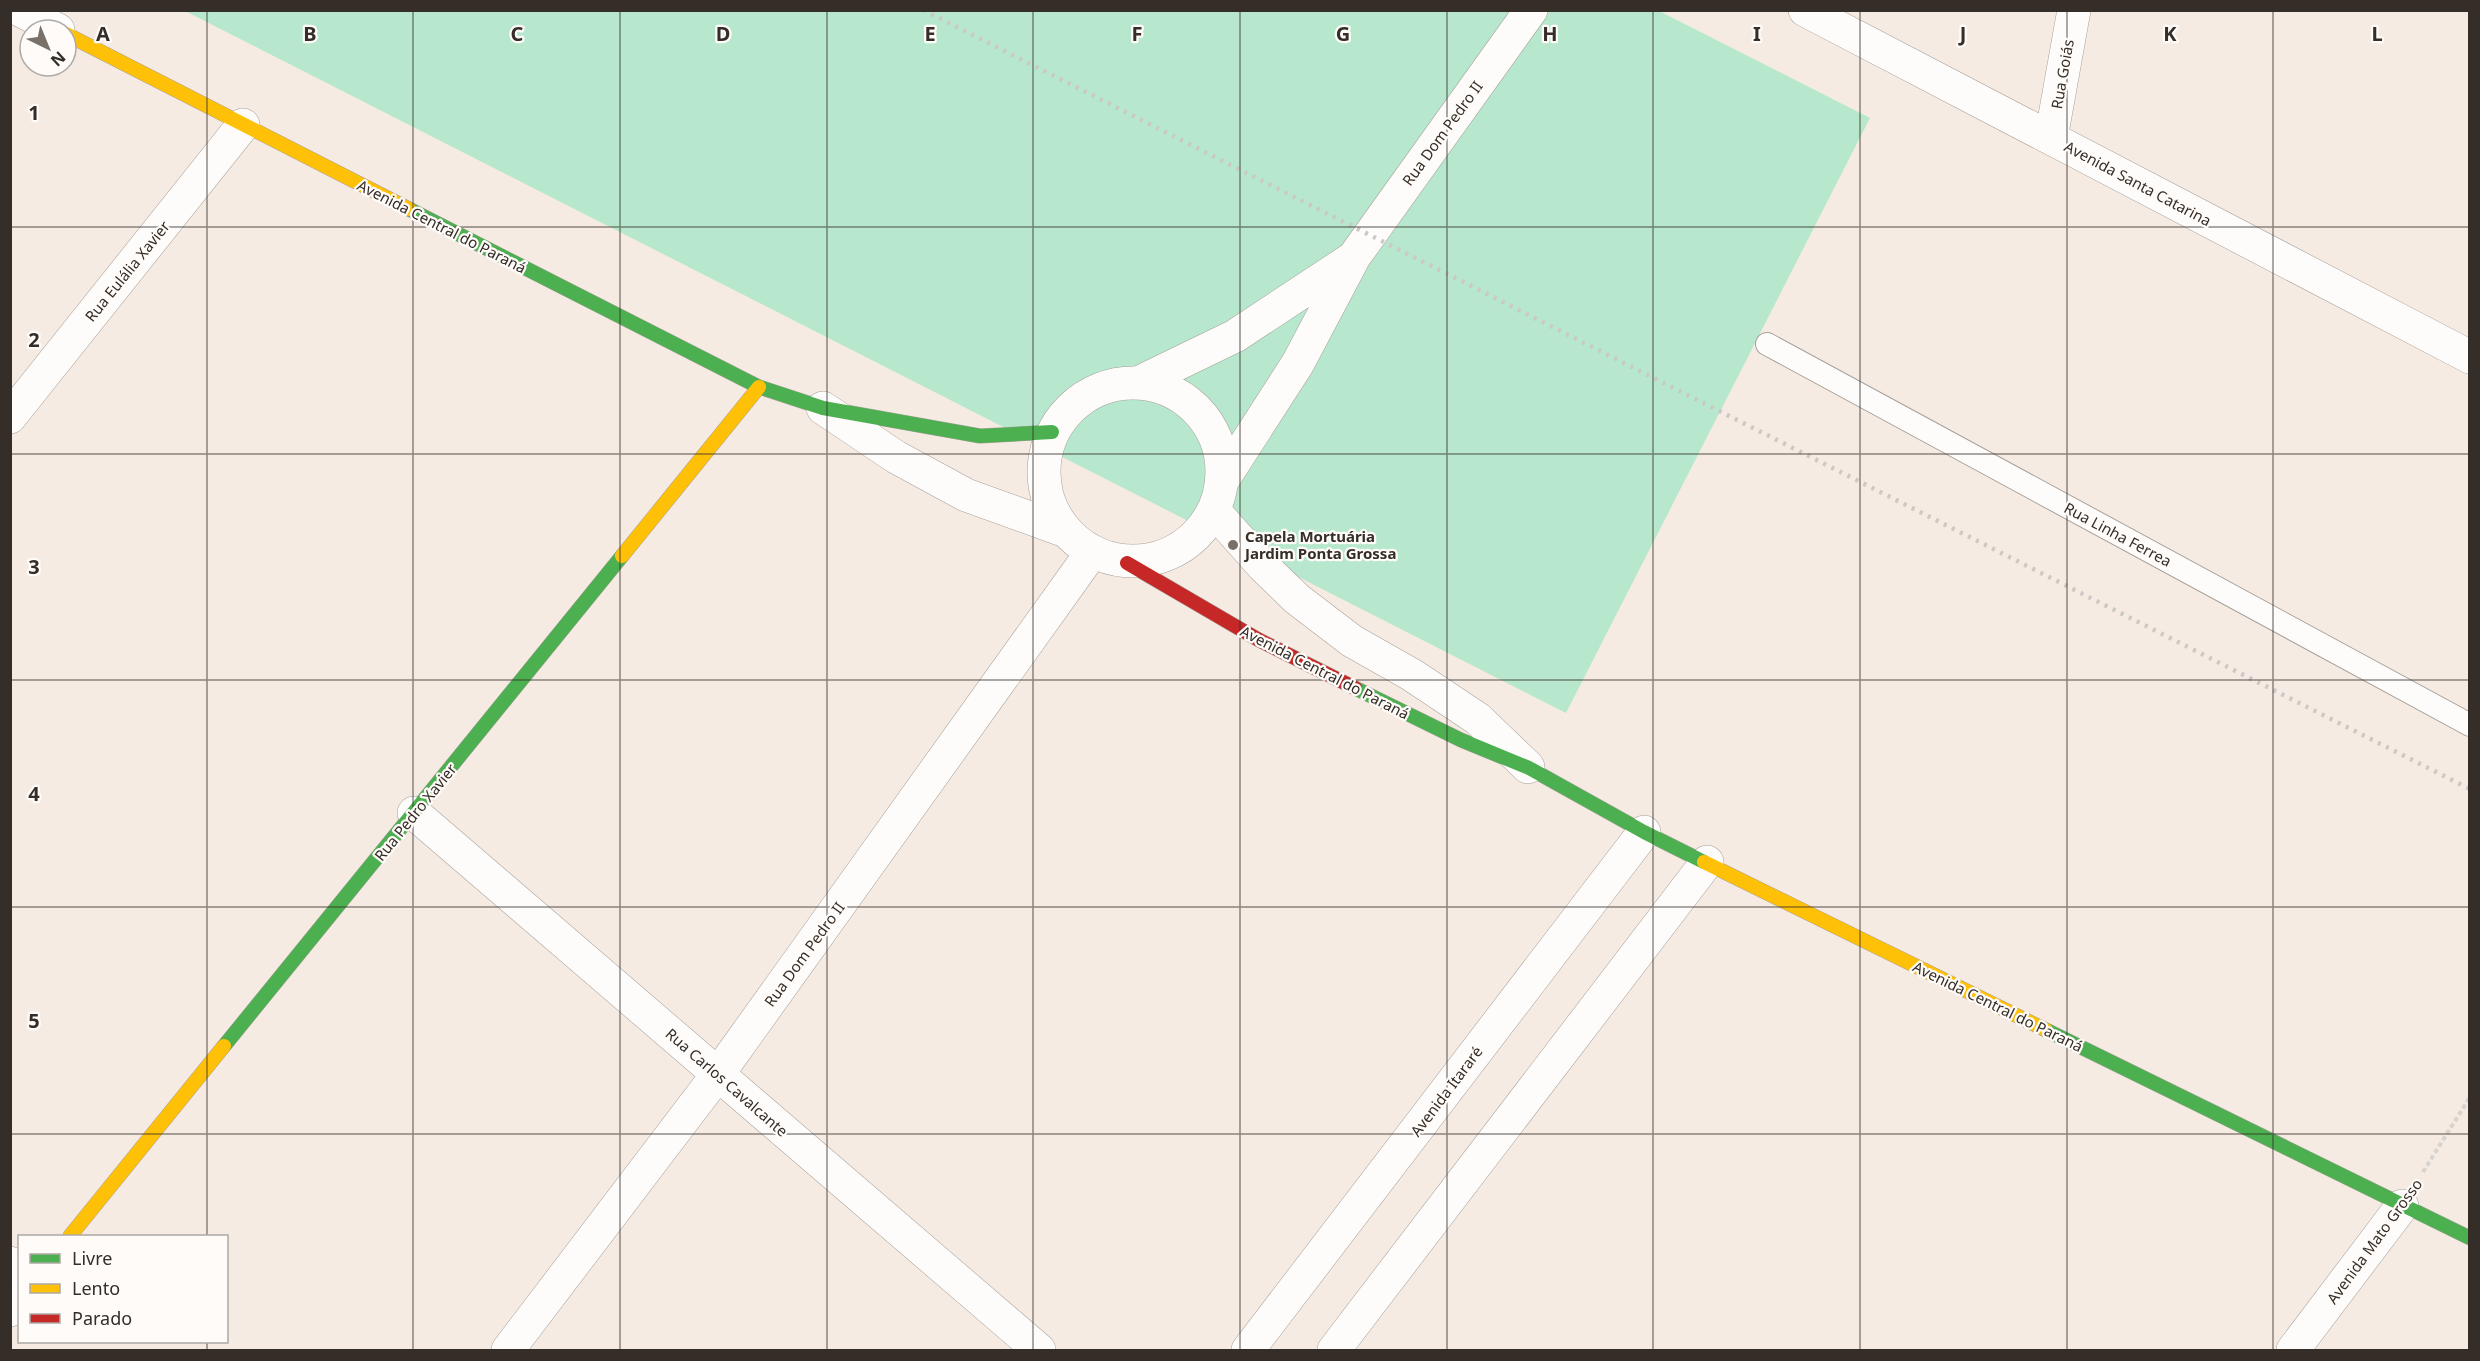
<svg xmlns="http://www.w3.org/2000/svg" width="2480" height="1361" viewBox="0 0 2480 1361" font-family="'Noto Sans',sans-serif">
	<style>
		.green { fill: #b7e8cd }
		.lines { fill: none; stroke-linecap: round; stroke-linejoin: round }
		.lane-casing { stroke: #a7a09a; stroke-width: 24 }
		.street-casing { stroke: #a7a09a; stroke-width: 34 }
		.fast-casing { stroke: #a7a09a; stroke-width: 15 }
		.slow-casing { stroke: #a7a09a; stroke-width: 15 }
		.jam-casing { stroke: #a7a09a; stroke-width: 15 }
		.path { stroke: #d6d3d1; stroke-width: 4; stroke-dasharray: 4.5 3; stroke-linecap: butt }
		.lane { stroke: #fefcfb; stroke-width: 22 }
		.street { stroke: #fefcfb; stroke-width: 33 }
		.fast { stroke: #4caf50; stroke-width: 14 }
		.slow { stroke: #ffc107; stroke-width: 14 }
		.jam { stroke: #c62828; stroke-width: 14 }
		.rail { stroke: #cbc8c6; stroke-width: 4.5; stroke-dasharray: 3 6; stroke-linecap: butt }
		.grid { fill: none; stroke: #342d28; stroke-width: 1.5; stroke-opacity: 0.55 }
		.poi-dot { fill: #787069; stroke: #fefbf8; stroke-width: 2 }
		.labels { text-anchor: middle; dominant-baseline: central; stroke-width: 4.5; stroke-linejoin: round; paint-order: stroke }
		.street-label { font-size: 15px; fill: #342d28; stroke: #fefbf8 }
		.poi-label { font-size: 15px; font-weight: bold; fill: #342d28; stroke: #fefbf8; text-anchor: start }
		.grid-label { font-size: 20px; text-anchor: middle; font-weight: bold; fill: #342d28; stroke: #fefbf8; stroke-width: 4.5; stroke-linejoin: round; paint-order: stroke }
	</style>
	<rect width="100%" height="100%" fill="#f5ebe3"/>
	<path class="green" d="M185 11H1659L1870 118 1566 713Z"/>
	<g class="lines">
		<g class="lane-casing">
			<path id="lane" d="M1767 344 2470 725"/>
		</g>
		<g class="street-casing">
			<path id="street" d="M20 10 58 30
				M1805 10 2470 357
				M2051 138 2074 10
				M1140 382 1235 336 1350 260
				M1044 472a89 89 0 1 1 178 0a89 89 0 1 1-178 0Z
				M823 408 896 457 966 495 1063 530
				M10 417 243 125
				M1224 478 1298 363 1354 257 1531 10
				M1215 512 1263 566 1297 599 1352 641 1412 675 1478 719 1528 767
				M414 813 1039 1350
				M10 1263 20 1270
				M10 1310 20 1299
				M508 1350 718 1074 1092 552
				M1248 1350 1644 832
				M1334 1350 1707 862
				M2293 1350 2402 1206"/>
		</g>
		<g class="fast-casing">
			<path id="fast" d="M409 209 759 387 823 408 980 436 1052 432
				M1355 688 1461 740 1529 768 1644 832 1704 862
				M2046 1030 2470 1238
				M224 1046 622 556"/>
		</g>
		<g class="slow-casing">
			<path id="slow" d="M66 34 409 209
				M622 556 759 387
				M1704 862 2046 1030
				M70 1236 224 1046"/>
		</g>
		<g class="jam-casing">
			<path id="jam" d="M1127 563 1259 640 1355 688"/>
		</g>
		<path class="path" d="M2423 1172 2470 1097"/>
		<use href="#lane" class="lane"/>
		<use href="#street" class="street"/>
		<use href="#fast" class="fast"/>
		<use href="#slow" class="slow"/>
		<use href="#jam" class="jam"/>
		<path class="rail" d="M923 10 2470 789"/>
	</g>
	<path class="grid" d="M207 10V1236M413 10V1350M620 10V1350M827 10V1350M1033 10V1350M1240 10V1350M1447 10V1350M1653 10V1350M1860 10V1350M2067 10V1350M2273 10V1350M10 227H2470M10 454H2470M10 680H2470M10 907H2470M10 1134H2470M207 1342V1350"/>
	<circle class="poi-dot" cx="1233" cy="545" r="6"/>
	<g class="labels">
		<g class="street-label">
			<text transform="translate(2062 74) rotate(-80)">Rua Goiás</text>
			<text transform="translate(1442 133) rotate(-54)">Rua Dom Pedro II</text>
			<text transform="translate(2138 183) rotate(28)">Avenida Santa Catarina</text>
			<text transform="translate(442 226) rotate(27)">Avenida Central do Paraná</text>
			<text transform="translate(127 271) rotate(-51)">Rua Eulália Xavier</text>
			<text transform="translate(2118 534) rotate(28)">Rua Linha Ferrea</text>
			<text transform="translate(1325 672) rotate(27)">Avenida Central do Paraná</text>
			<text transform="translate(415 812) rotate(-51)">Rua Pedro Xavier</text>
			<text transform="translate(804 954) rotate(-54)">Rua Dom Pedro II</text>
			<text transform="translate(1998 1006) rotate(26)">Avenida Central do Paraná</text>
			<text transform="translate(727 1082) rotate(41)">Rua Carlos Cavalcante</text>
			<text transform="translate(1446 1091) rotate(-53)">Avenida Itararé</text>
			<text transform="translate(2374 1241) rotate(-54)">Avenida Mato Grosso</text>
		</g>
		<g class="poi-label">
			<text x="1245" y="536">Capela Mortuária<tspan x="1245" dy="17">Jardim Ponta Grossa</tspan></text>
		</g>
	</g>
	<g class="grid-label">
		<text x="103" y="41">A</text>
		<text x="310" y="41">B</text>
		<text x="517" y="41">C</text>
		<text x="723" y="41">D</text>
		<text x="930" y="41">E</text>
		<text x="1137" y="41">F</text>
		<text x="1343" y="41">G</text>
		<text x="1550" y="41">H</text>
		<text x="1757" y="41">I</text>
		<text x="1963" y="41">J</text>
		<text x="2170" y="41">K</text>
		<text x="2377" y="41">L</text>
		<text x="34" y="120">1</text>
		<text x="34" y="347">2</text>
		<text x="34" y="574">3</text>
		<text x="34" y="801">4</text>
		<text x="34" y="1028">5</text>
	</g>
	<rect width="2480" height="1361" fill="none" stroke="#342d28" stroke-width="24"/>
	<rect x="18" y="1235" width="210" height="108" fill="#fefbf8" stroke="#ada9a5" stroke-width="1.5"/>
	<rect x="30" y="1254" width="30" height="9" fill="#4caf50" stroke="#ada9a5" stroke-width="1.5"/>
	<text x="72" y="1265" font-size="18" fill="#342d28">Livre</text>
	<rect x="30" y="1284" width="30" height="9" fill="#ffc107" stroke="#ada9a5" stroke-width="1.5"/>
	<text x="72" y="1295" font-size="18" fill="#342d28">Lento</text>
	<rect x="30" y="1314" width="30" height="9" fill="#c62828" stroke="#ada9a5" stroke-width="1.5"/>
	<text x="72" y="1325" font-size="18" fill="#342d28">Parado</text>
	<g transform="translate(48 48) rotate(137)"><circle r="28" fill="#fefbf8" stroke="#ada9a5" stroke-width="1.5"/>
	<path d="M0-4.5L10 22L0 15L-10 22Z" fill="#787069"/>
	<text y="-9" font-size="16" font-weight="bold" text-anchor="middle" fill="#342d28">N</text>
	</g>
</svg>
